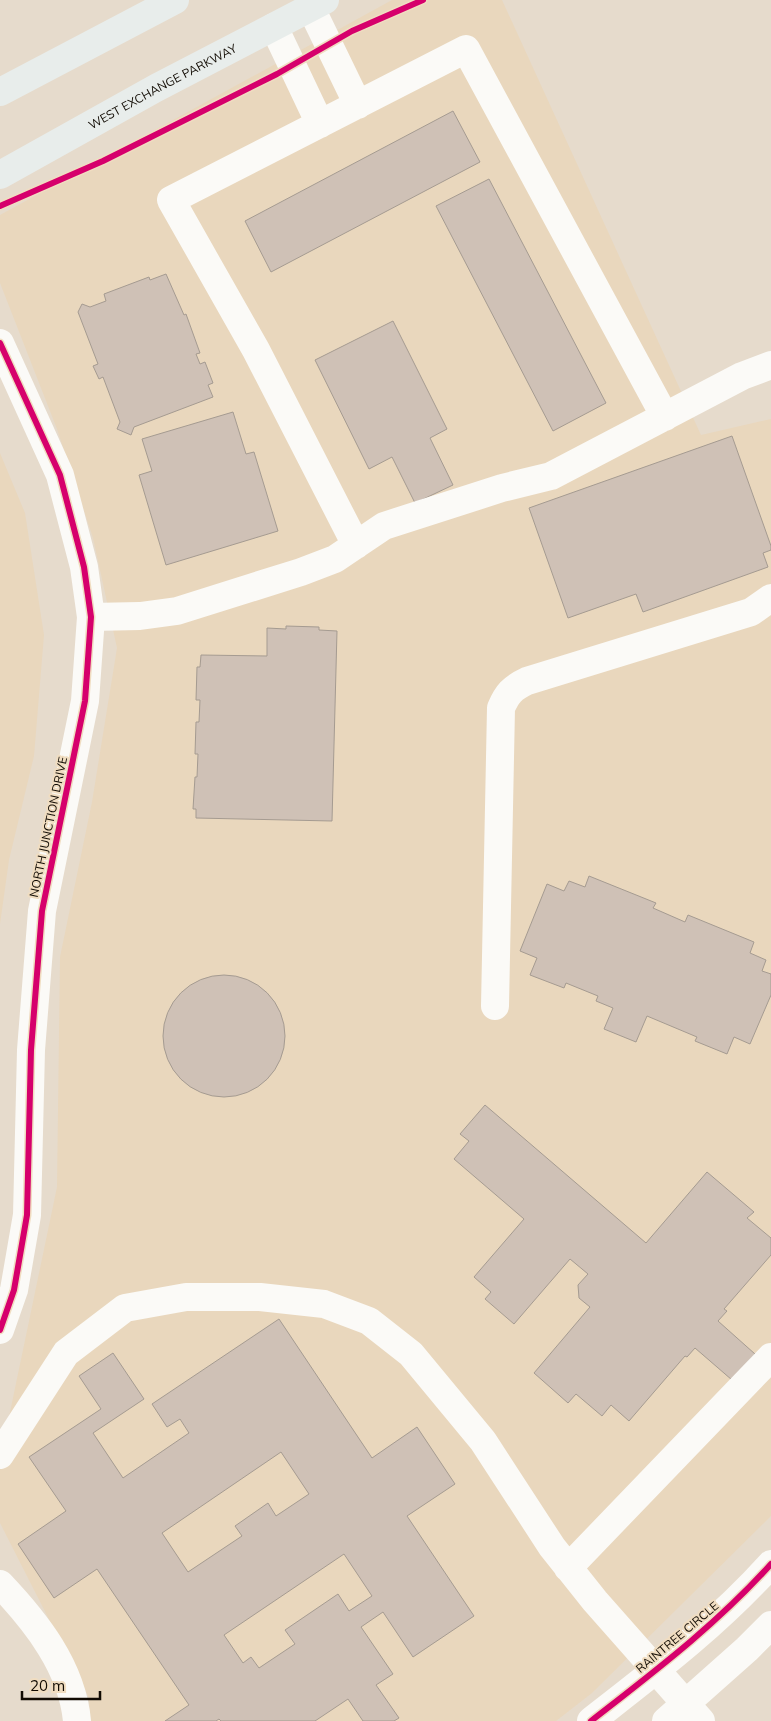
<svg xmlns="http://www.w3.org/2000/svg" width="771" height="1721" viewBox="0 0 771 1721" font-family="Mulish,sans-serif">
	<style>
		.built { fill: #e9d7bd }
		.building { fill: #cfc1b6; stroke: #a59b91; fill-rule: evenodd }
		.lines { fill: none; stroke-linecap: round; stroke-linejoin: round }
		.minor { stroke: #fbfaf7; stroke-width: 28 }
		.major { stroke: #e8edeb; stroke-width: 28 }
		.cycleway-casing { stroke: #f0ddc1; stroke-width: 9 }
		.cycleway { stroke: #d6006c; stroke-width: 6 }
		.labels { text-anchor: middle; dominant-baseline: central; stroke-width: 4; stroke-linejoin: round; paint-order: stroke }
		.street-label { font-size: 12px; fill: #110b03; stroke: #f0ddc1 }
	</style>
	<rect width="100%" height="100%" fill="#e6dbcc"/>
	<path class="built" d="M392 0H502L701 435 771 419V1516L592 1693 556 1721H90L89 1698 0 1523V1460L57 1187 60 957 92 802 117 648 93 538 57 429 0 283V215Z
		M0 453 25 513 44 635 34 756 9 860 0 924Z"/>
	<path class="building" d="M453 111 480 162 271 272 245 221Z
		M489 179 606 403 553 431 436 206Z
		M166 274 184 315 186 314 200 353 196 354 200 364 205 362 213 383 208 385 213 397 134 427 131 435 117 429 120 422 103 377 99 379 93 366 98 364 78 312 82 304 90 307 106 301 104 294 149 277 150 280Z
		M393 321 447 429 430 438 453 485 415 503 392 457 369 469 315 360Z
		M233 412 246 454 254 452 278 531 166 565 139 475 152 471 142 439Z
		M732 436 771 546V550L763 553 768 567 643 612 636 594 568 618 529 508Z
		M286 626 319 627V630L337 631 332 821 196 818V809H193L195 777H197L198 754H195L196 722H199L200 700H196L197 667H200L201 655 267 656V628L286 629Z
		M589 876 656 903 653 908 685 922 688 915 754 942 750 953 766 960 762 971 771 974V995L750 1044 734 1037 727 1054 695 1041 697 1037 647 1016 636 1042 604 1029 613 1008 596 1001 598 996 566 983 564 988 530 975 537 958 520 951 547 884 564 891 569 881 585 887Z
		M163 1036a61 61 0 1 1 122 0a61 61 0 1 1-122 0Z
		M485 1105 646 1243 707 1172 754 1212 747 1218 771 1238V1255L724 1309 727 1311 718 1321 755 1354 732 1380 695 1348 687 1357 685 1356 629 1421 611 1405 602 1416 576 1394 568 1403 534 1373 590 1307 579 1298 578 1285 588 1274 570 1259 514 1324 485 1299 491 1292 474 1277 524 1219 454 1159 469 1141 460 1134Z
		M279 1319 372 1458 417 1427 455 1484 407 1516 474 1616 413 1657 383 1612 361 1627 393 1674 376 1685 399 1718 394 1721H363L348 1699 315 1721H221L219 1719 216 1721H165L189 1705 97 1569 54 1598 18 1544 66 1511 29 1457 101 1409 79 1376 113 1353 144 1399 93 1433 123 1478 189 1433 180 1419 167 1427 152 1404ZM281 1452 309 1494 276 1516 268 1503 235 1526 242 1536 188 1572 162 1533ZM344 1554 372 1596 349 1611 338 1594 285 1630 295 1644 259 1668 251 1657 243 1663 224 1635Z"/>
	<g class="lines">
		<path class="minor" d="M311 8 358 105
			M274 27 320 124
			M0 343 60 475 84 567 91 617 85 701 42 911 31 1050 27 1215 14 1290 0 1330
			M356 545 256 350 171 200 466 49 665 417
			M91 617 140 616 177 611 301 572 335 559 384 526 502 488 551 476 742 376 771 365
			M495 1006 501 708C507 694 512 688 527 681L751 612 771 598
			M0 1455 66 1353 125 1308 186 1297H260L324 1304 369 1321 411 1354 483 1441 552 1547 595 1601 701 1721
			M568 1568 771 1357
			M0 1584C36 1622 72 1667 77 1721
			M591 1721C655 1671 716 1625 771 1564
			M666 1721 747 1649 771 1625"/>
		<g class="major">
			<path d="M0 92 175 0"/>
			<path id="s1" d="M0 175 156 88 325 0"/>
		</g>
		<g class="cycleway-casing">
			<path id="cycleway" d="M0 206 103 161 277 74 352 31 423 0
				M0 343 60 475 84 567 91 617 85 701 42 911 31 1050 27 1215 14 1290 0 1330
				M591 1721C655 1671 716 1625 771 1564"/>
		</g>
		<use href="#cycleway" class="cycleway"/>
	</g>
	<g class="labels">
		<g class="street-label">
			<text stroke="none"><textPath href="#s1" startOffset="185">WEST EXCHANGE PARKWAY</textPath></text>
			<text transform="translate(48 827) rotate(-78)">NORTH JUNCTION DRIVE</text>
			<text transform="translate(677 1637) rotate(-40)">RAINTREE CIRCLE</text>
		</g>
	</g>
	<path d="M22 1691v8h78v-8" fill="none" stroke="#110b03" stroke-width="2.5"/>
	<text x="30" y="1691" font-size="15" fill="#110b03" stroke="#f0ddc1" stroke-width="4" paint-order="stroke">20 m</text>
</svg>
